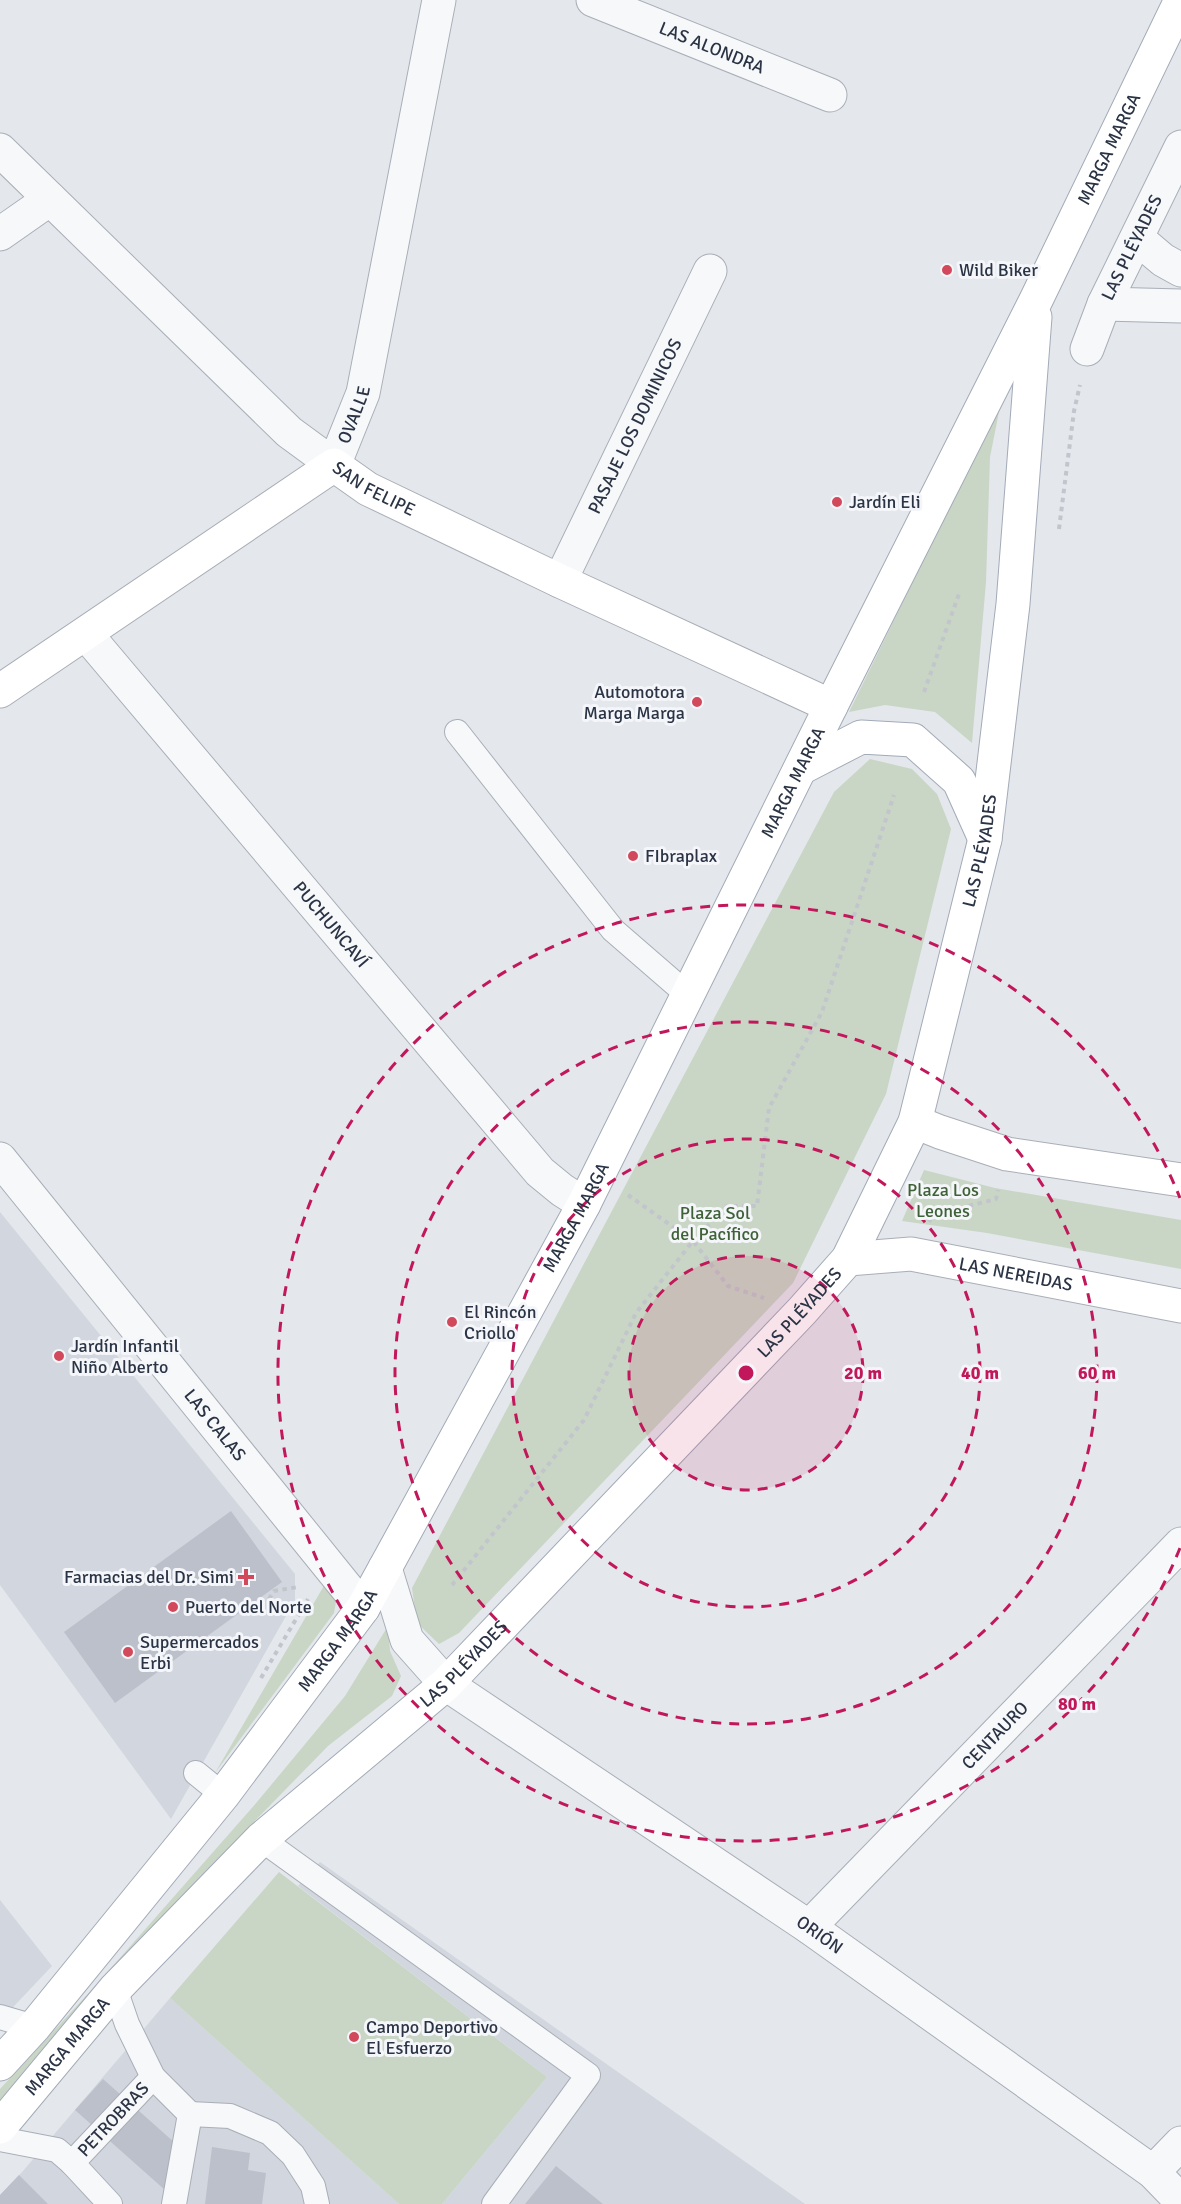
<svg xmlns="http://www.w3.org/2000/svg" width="1181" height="2204" viewBox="0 0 1181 2204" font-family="Signika,sans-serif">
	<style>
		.built { fill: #d2d6de }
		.green { fill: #c9d6c5 }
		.building { fill: #bbc0ca }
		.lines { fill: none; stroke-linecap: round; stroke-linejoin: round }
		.lane-casing { stroke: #a9aeb7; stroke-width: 26 }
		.street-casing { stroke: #a9aeb7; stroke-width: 35 }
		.secondary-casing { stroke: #a9aeb7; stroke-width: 35 }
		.primary-casing { stroke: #a3abb8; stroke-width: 35 }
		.path { stroke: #c2c5cb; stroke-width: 4; stroke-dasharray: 4.5 4.5; stroke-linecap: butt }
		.lane { stroke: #f7f8fa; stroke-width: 24 }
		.street { stroke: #f7f8fa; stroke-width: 33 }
		.secondary { stroke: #fff; stroke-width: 33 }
		.primary { stroke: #fff; stroke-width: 33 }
		.ring { fill: none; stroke: #c2185b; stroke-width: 3; stroke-dasharray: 10 8 }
		.poi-dot { fill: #d1495b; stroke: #f4f6f9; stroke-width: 2 }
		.labels { text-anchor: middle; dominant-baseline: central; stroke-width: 6; stroke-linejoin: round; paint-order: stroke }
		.street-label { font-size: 18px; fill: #2b3445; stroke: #f4f6f9 }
		.poi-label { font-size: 18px; fill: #2b3445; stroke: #f4f6f9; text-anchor: start }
		.park-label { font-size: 18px; fill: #3f6138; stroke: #f4f6f9 }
		.centre { fill: #c2185b; stroke: #f4f6f9; stroke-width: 3 }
		.ring-label { font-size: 18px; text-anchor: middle; font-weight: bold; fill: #c2185b; stroke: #f4f6f9; stroke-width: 6; stroke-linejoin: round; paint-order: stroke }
	</style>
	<rect width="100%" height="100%" fill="#e4e7ec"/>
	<path class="built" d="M0 1212 295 1574V1600L171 1819 0 1585Z
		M320 1862 805 2204H442L547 2077 298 1886Z
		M0 1900 52 1966 0 2021Z
		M170 1998 399 2204H0V2195L23 2171Z"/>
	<path class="green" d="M1001 402 990 457 986 582 972 743 935 712 885 705 849 712Z
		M870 759 912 769 937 794 951 829 886 1094 793 1283 459 1633 439 1644 417 1623 412 1588 834 792Z
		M924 1170 995 1188 1181 1220V1269L987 1233 902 1221Z
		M329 1577 338 1590 334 1613 215 1773Z
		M388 1626 390 1651 401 1676 392 1696 328 1746 201 1876 119 1965 0 2103V2089L97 1984 257 1802 345 1696Z
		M279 1872 547 2077 442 2204H399L170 1998Z"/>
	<path class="building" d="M231 1511 282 1582 115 1703 64 1632Z
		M103 2079 193 2159 165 2190 75 2110Z
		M212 2147 250 2153 248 2170 266 2173 262 2204H205Z
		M556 2166 603 2204H525Z
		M19 2175 48 2204H0V2195Z"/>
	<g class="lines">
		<g class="lane-casing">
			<g id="lane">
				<path d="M457 732 613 930 688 995"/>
				<path d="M196 1773 223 1795"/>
				<path d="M261 1839 588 2075 494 2204"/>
				<path d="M115 1989 127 2024 153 2077 190 2114"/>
				<path d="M0 2017 34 2027"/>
				<path d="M190 2114 230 2116 270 2133 293 2155 313 2186 317 2204"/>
				<path d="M0 2139 57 2150 72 2163 110 2204"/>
				<path id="s1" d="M72 2163 153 2077"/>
				<path d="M174 2204 190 2114"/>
			</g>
		</g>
		<g class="street-casing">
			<g id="street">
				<path id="s2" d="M593 0 830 95"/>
				<path id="s3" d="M0 150 289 432 334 465 363 393 439 0"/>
				<path d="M0 234 50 199"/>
				<path d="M1137 238 1163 260 1181 270"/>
				<path d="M1104 304 1181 306"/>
				<path id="s4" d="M1087 349 1104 304 1181 147"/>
				<path id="s5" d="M560 581 710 271"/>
				<path id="s6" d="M86 634 540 1172 562 1190 584 1204"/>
				<path id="s7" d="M0 1159 363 1608"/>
				<path id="s8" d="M385 1568 407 1640 446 1684 809 1927 1153 2172 1181 2201"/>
				<path id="s9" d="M809 1927 1181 1544"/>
				<path d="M1153 2172 1181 2143"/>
			</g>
		</g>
		<g class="secondary-casing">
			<g id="secondary">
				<path id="s10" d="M0 691 334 465 368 489 560 581 831 706"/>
				<path d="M915 1122 940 1132 1007 1154 1181 1180"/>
				<path id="s11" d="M848 1259 911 1254 1181 1306"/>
			</g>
		</g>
		<g class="primary-casing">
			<g id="primary">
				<path d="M801 768 861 737 913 740 959 781 985 839"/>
				<path id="s12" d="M0 2064 34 2027 223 1795 363 1608 385 1568 584 1204 831 706 1036 300 1181 0"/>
				<path id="s13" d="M0 2127 115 1989 261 1839 446 1684 802 1311 848 1259 915 1122 985 839 1013 604 1035 317"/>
			</g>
		</g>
		<path class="path" d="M1059 529 1074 411 1080 385
			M924 692 960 591
			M628 1195 693 1241 728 1286 764 1298
			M929 1222 933 1215 996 1199 998 1190
			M452 1585 584 1420 636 1313 693 1241 727 1206H757L769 1108 822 1012 894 795
			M269 1599 274 1591 298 1587
			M261 1678 308 1599"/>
		<use href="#lane" class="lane"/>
		<use href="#street" class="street"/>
		<use href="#secondary" class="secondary"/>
		<use href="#primary" class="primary"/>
	</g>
	<circle cx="746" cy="1373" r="117" fill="#c2185b" fill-opacity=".12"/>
	<g class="ring">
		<circle cx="746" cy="1373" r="117"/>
		<circle cx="746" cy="1373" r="234"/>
		<circle cx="746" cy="1373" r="351"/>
		<path d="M1180 1548A468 468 0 1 1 1180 1198"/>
	</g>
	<g class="poi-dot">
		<circle cx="947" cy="270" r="6"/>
		<circle cx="837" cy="502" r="6"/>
		<circle cx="697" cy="702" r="6"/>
		<circle cx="633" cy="856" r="6"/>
		<circle cx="452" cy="1322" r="6"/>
		<circle cx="59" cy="1356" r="6"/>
		<path d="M243 1568h6v6h6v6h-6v6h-6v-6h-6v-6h6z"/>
		<circle cx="173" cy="1607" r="6"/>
		<circle cx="128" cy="1652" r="6"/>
		<circle cx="354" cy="2037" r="6"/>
	</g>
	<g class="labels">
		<g class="street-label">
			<text stroke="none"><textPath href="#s2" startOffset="128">LAS ALONDRA</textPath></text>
			<text stroke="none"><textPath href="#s12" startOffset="2222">MARGA MARGA</textPath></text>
			<text stroke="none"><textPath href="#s4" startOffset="111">LAS PLÉYADES</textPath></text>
			<text stroke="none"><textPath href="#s3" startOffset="514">OVALLE</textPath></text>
			<text stroke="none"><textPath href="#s5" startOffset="172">PASAJE LOS DOMINICOS</textPath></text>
			<text stroke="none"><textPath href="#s10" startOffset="450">SAN FELIPE</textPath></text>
			<text stroke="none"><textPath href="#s12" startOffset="1514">MARGA MARGA</textPath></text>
			<text stroke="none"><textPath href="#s13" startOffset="1647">LAS PLÉYADES</textPath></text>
			<text stroke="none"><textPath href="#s6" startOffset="380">PUCHUNCAVÍ</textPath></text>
			<text stroke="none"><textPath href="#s12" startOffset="1028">MARGA MARGA</textPath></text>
			<text stroke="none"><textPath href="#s11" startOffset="170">LAS NEREIDAS</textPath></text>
			<text stroke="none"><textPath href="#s13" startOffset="1143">LAS PLÉYADES</textPath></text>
			<text stroke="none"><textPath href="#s7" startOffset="342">LAS CALAS</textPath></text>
			<text stroke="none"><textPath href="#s12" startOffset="542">MARGA MARGA</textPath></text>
			<text stroke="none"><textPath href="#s13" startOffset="657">LAS PLÉYADES</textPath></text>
			<text stroke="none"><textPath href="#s9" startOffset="267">CENTAURO</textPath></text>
			<text stroke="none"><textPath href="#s8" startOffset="584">ORIÓN</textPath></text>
			<text stroke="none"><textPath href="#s13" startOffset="105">MARGA MARGA</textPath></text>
			<text stroke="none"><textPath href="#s1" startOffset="60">PETROBRAS</textPath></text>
		</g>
		<g class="poi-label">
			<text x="959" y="270">Wild Biker</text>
			<text x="849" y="502">Jardín Eli</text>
			<text x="685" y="692" text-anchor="end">Automotora<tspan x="685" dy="21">Marga Marga</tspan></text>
			<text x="645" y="856">FIbraplax</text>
			<text x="464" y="1312">El Rincón<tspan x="464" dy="21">Criollo</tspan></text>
			<text x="71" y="1346">Jardín Infantil<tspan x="71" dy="21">Niño Alberto</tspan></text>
			<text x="234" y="1577" text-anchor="end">Farmacias del Dr. Simi</text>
			<text x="185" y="1607">Puerto del Norte</text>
			<text x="140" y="1642">Supermercados<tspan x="140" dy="21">Erbi</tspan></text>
			<text x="366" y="2027">Campo Deportivo<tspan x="366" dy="21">El Esfuerzo</tspan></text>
		</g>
		<g class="park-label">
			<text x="943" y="1190">Plaza Los<tspan x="943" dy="21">Leones</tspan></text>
			<text x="715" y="1213">Plaza Sol<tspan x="715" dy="21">del Pacífico</tspan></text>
		</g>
	</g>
	<circle cx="746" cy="1373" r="9" class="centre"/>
	<g class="ring-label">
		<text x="863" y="1379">20 m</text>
		<text x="980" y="1379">40 m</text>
		<text x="1097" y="1379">60 m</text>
		<text x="1077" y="1710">80 m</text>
	</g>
</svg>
